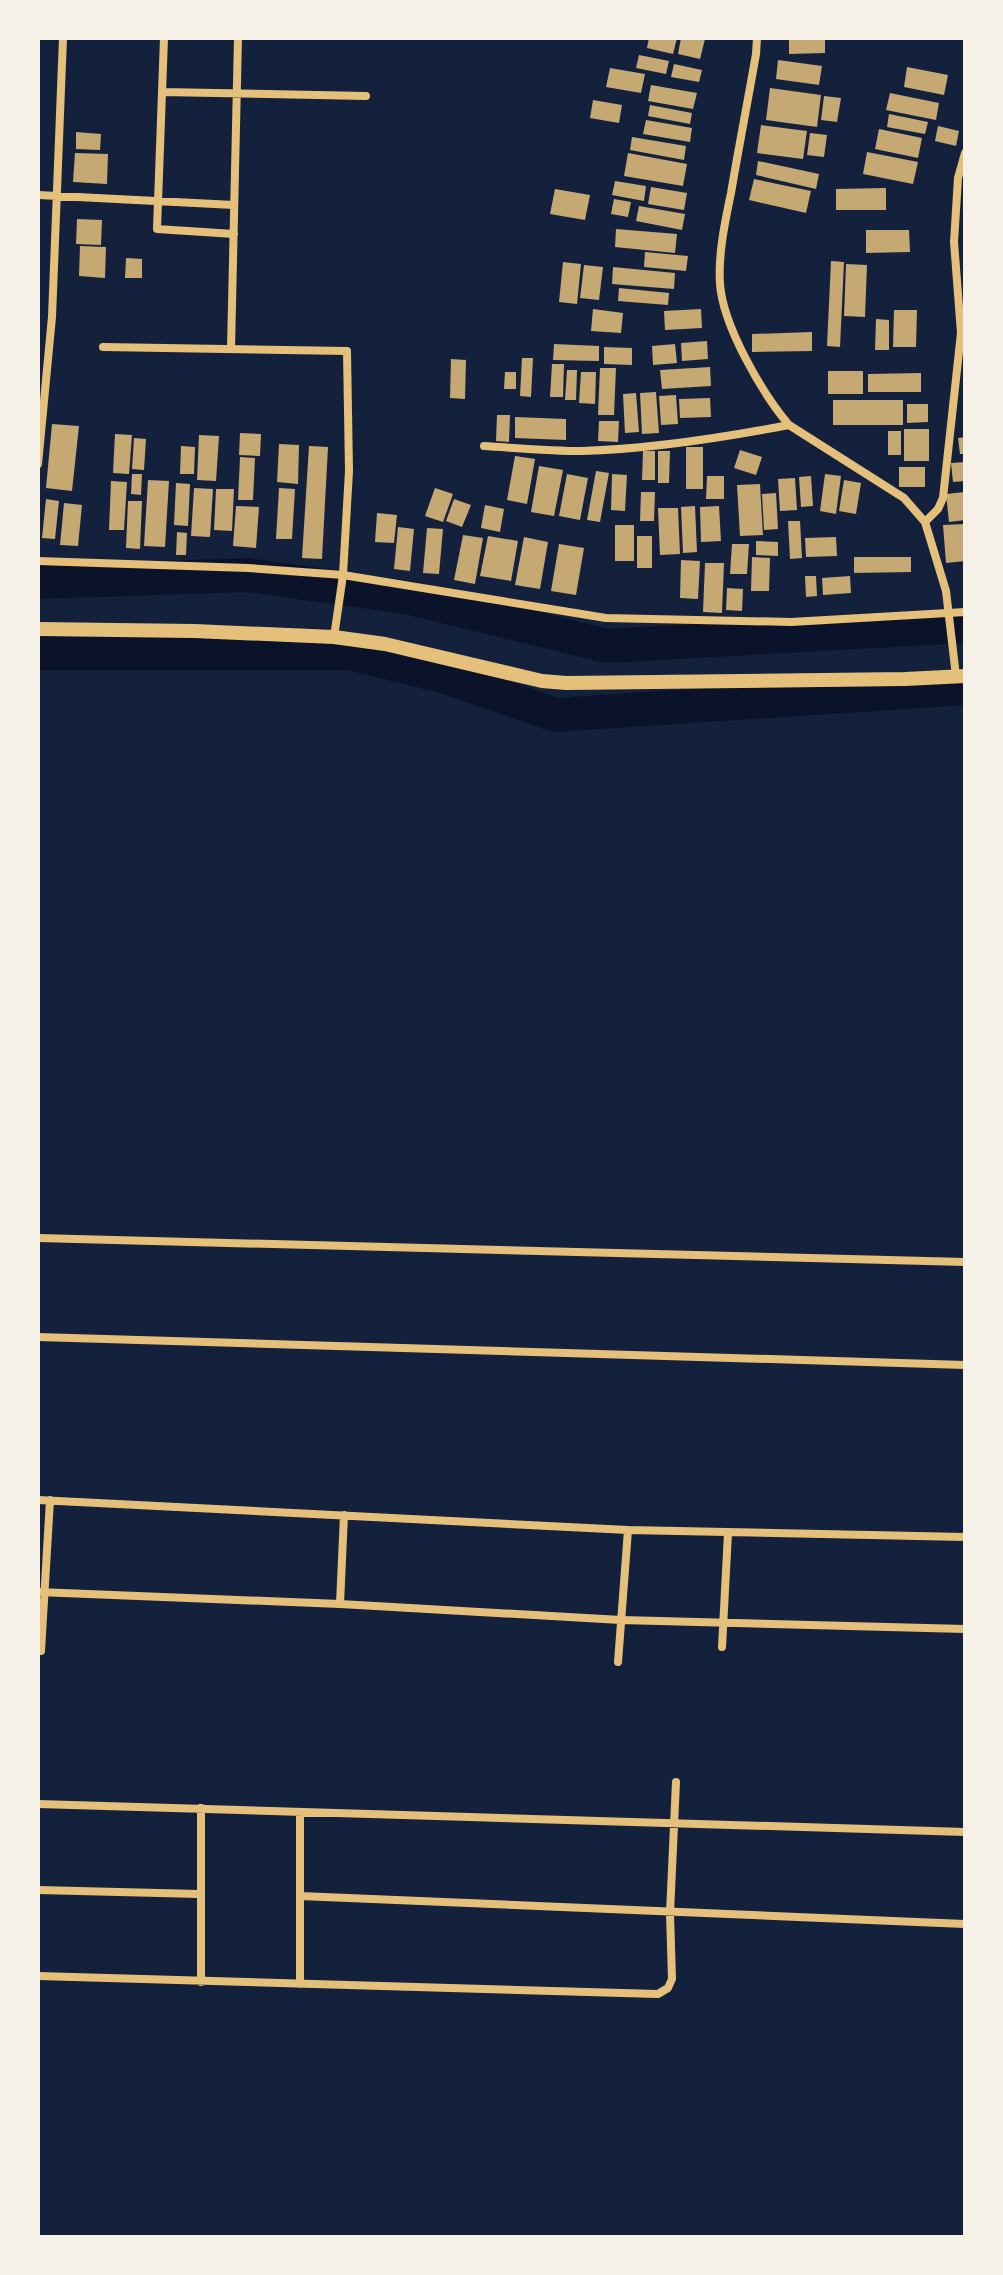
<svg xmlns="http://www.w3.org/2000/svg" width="1003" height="2275" viewBox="0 0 1003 2275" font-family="Karla,sans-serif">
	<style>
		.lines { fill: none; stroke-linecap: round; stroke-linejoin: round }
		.river { stroke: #0b132b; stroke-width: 34 }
		.building { fill: #c6a872 }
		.minor { stroke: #e5c07b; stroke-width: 8 }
		.tertiary { stroke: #e5c07b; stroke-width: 14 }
	</style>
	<rect width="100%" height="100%" fill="#14213d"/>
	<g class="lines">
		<path class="river" d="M38 582 248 575 411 598 607 646 965 626
			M38 653H349L442 676 556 715 965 688"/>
	</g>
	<path class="building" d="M649 38H677L673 54 647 48Z
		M681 38 705 39 700 59 678 54Z
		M789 38H825V53L789 54Z
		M639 55 669 61 666 74 636 68Z
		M778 60 822 66 819 85 776 79Z
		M674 64 702 70 699 82 671 77Z
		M907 67 948 75 944 95 904 87Z
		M610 68 645 74 641 93 606 87Z
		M651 85 697 93 693 109 648 101Z
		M770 88 821 95 817 127 766 120Z
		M890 93 939 103 936 120 886 110Z
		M824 96 841 98 837 122 821 120Z
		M593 100 622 105 619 123 590 118Z
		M650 105 692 113 690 124 648 116Z
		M889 114 928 122 925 134 887 127Z
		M646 120 692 128 690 142 643 134Z
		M761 125 807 131 803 159 757 153Z
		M938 126 959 131 956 146 935 141Z
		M879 129 922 138 918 158 875 149Z
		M76 132 101 134 100 150 76 149Z
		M810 133 827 135 824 157 807 155Z
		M632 137 686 146 684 160 630 150Z
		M867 152 918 162 913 184 863 174Z
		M75 153 108 154 107 184 73 182Z
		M628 153 687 164 683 186 624 176Z
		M758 161 819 174 816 189 756 175Z
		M754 179 811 191 806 213 749 200Z
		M615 181 646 186 644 201 612 195Z
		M651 187 687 193 684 210 648 204Z
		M886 188V210H836V189Z
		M555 189 590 195 585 220 550 214Z
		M614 199 631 202 628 217 611 214Z
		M639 206 685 214 682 230 636 221Z
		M77 219 102 220 101 245 76 244Z
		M616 229 677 234 675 253 615 247Z
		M866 230H909L910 252 866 253Z
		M80 246 106 247 105 278 79 276Z
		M645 252 688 256 686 271 644 267Z
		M126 258 142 259V278H125Z
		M831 261 844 262 840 347 827 346Z
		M563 262 581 264 577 304 559 302Z
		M846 264 867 265 865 317 844 316Z
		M584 265 603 267 599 300 580 298Z
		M613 267 675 273 674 289 612 284Z
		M619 288 669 293 668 305 618 301Z
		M593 309 623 313 621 333 591 331Z
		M701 309 702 328 665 330 664 311Z
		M894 310H917L916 347H893Z
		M876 319 889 320V350H875Z
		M812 332V351L752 352V334Z
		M707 341 708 359 682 361 681 343Z
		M554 344 599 346V361L553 360Z
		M675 344 677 363 653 365 652 346Z
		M604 347 632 348V365L604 364Z
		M522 358H533L531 397 520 396Z
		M451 359 466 360 465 399 450 398Z
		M552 364H564L563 397H550Z
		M710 367 711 386 662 389 660 370Z
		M600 368H616L614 415H598Z
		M567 370H577L576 400H565Z
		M828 371H863V394H828Z
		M505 372H516V389H504Z
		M581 372H596L595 404 579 403Z
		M921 373V392H868V374Z
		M656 392 659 433 642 434 640 393Z
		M636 393 639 432 625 433 623 394Z
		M676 395 678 424 661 425 659 396Z
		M710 398 711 417 680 418 679 399Z
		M833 400H903V425H833Z
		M907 404H928V422L907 423Z
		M497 415H510L509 442 496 441Z
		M515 417 566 419V440L515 438Z
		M599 421H619L618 442 598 441Z
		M52 424 79 426 72 491 46 488Z
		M904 429H929V461H904Z
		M888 431H901V455H888Z
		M240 433 261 434 260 456 239 455Z
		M115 434 132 435 129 474 113 473Z
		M199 435 219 436 216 481 197 480Z
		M965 437V454H960L958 438Z
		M134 438 146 439 144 470 132 469Z
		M279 444 299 445 298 484 277 482Z
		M181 446 195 447 194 474H180Z
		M309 446 328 447 322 559 302 558Z
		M686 447H703V489H686Z
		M740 450 762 457 756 475 734 468Z
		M643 451H655V480H642Z
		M658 451H670L669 483H658Z
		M515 456 535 459 527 504 507 500Z
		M240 457 255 458 253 500H238Z
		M965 462V481L953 482 951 463Z
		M539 466 563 470 554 516 531 512Z
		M899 467H925V487H899Z
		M596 471 609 473 600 522 587 520Z
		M132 474H142L141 495 131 494Z
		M567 474 588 478 580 520 559 516Z
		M612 474 627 475 625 511 611 510Z
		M825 474 841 476 836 514 820 511Z
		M707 476H724V499H706Z
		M811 476 813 506 801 507 799 477Z
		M795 478 797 510 780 511 778 479Z
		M148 480 169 481 165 547 144 546Z
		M844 480 861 483 856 514 839 511Z
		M111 481 127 482 124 530H109Z
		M176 483 190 484 188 526 174 525Z
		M760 484 763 535 740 536 737 485Z
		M194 488 213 489 210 537 191 536Z
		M279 488 295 489 292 539H276Z
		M435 488 453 494 443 522 425 516Z
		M216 489H234L232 531 214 530Z
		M641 492H655L654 521H640Z
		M965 492V520L949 522 946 494Z
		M776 493 778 529 764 530 762 494Z
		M46 499 59 501 55 539 42 538Z
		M454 499 471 505 462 527 446 521Z
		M128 501H142L140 549 126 548Z
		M64 503 82 505 78 546 60 545Z
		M485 505 504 509 500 532 481 528Z
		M236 506 259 507 256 548 233 546Z
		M695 506 697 552 683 553 681 507Z
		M719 506 721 541 701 542 700 507Z
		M658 508H678L680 554 660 555Z
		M377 513 397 515 394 543 375 542Z
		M788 521H800L802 558 790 559Z
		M965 524V561L946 563 943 525Z
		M615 525H634V561H615Z
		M398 527 414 529 410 571 394 569Z
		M427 528 443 529 439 574 423 573Z
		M177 532 187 533 186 555H176Z
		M463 535 483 538 475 584 454 580Z
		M488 536 518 541 511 581 480 576Z
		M637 536H652V568H637Z
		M524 537 548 542 540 589 515 585Z
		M836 537 837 556 806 557 805 538Z
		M756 541 778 542V556L756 555Z
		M559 544 584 548 576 595 551 591Z
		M732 544H749L747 574H730Z
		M752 557 770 558 769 591H751Z
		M854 557H911V572L854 573Z
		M681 560 700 561 698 599 680 598Z
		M705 563H724L722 613 703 612Z
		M805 576H816L817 596 806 597Z
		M850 576 851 593 823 595 822 578Z
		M727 588 743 589 742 611 726 610Z"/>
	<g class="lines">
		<path class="minor" d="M164 38 157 229 234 234
			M757 38 756 54C748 100 739 146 731 193 725 222 718 254 720 284 723 326 762 393 789 425L904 498 925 522 946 591 956 676
			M162 92 366 96
			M38 195 234 205
			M103 347 347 351 349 471 343 575 334 637
			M231 349 238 38
			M484 446C517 448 550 451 582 451 651 449 721 438 789 425
			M38 464 52 317 63 38
			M925 522 938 509 943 498 961 333 954 242 958 178 965 153
			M38 561 248 568 343 575 606 618 791 622 965 612
			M38 1238 965 1262
			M38 1337 965 1365
			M38 1500 628 1530 965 1537
			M38 1592 340 1604 621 1620 965 1629
			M340 1604 344 1515
			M722 1647 728 1533
			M41 1651 50 1500
			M618 1662 628 1530
			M38 1804 965 1832
			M300 1812V1984
			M38 1890 199 1894
			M300 1896 965 1924
			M38 1976 658 1994 668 1988 672 1979 670 1913 676 1782
			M201 1982V1808"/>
		<path class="tertiary" d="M38 629 194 631 334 637 385 644 542 681 566 683 905 679 965 676"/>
	</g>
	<rect width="1003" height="2275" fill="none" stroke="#f6f1e7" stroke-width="80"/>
</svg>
